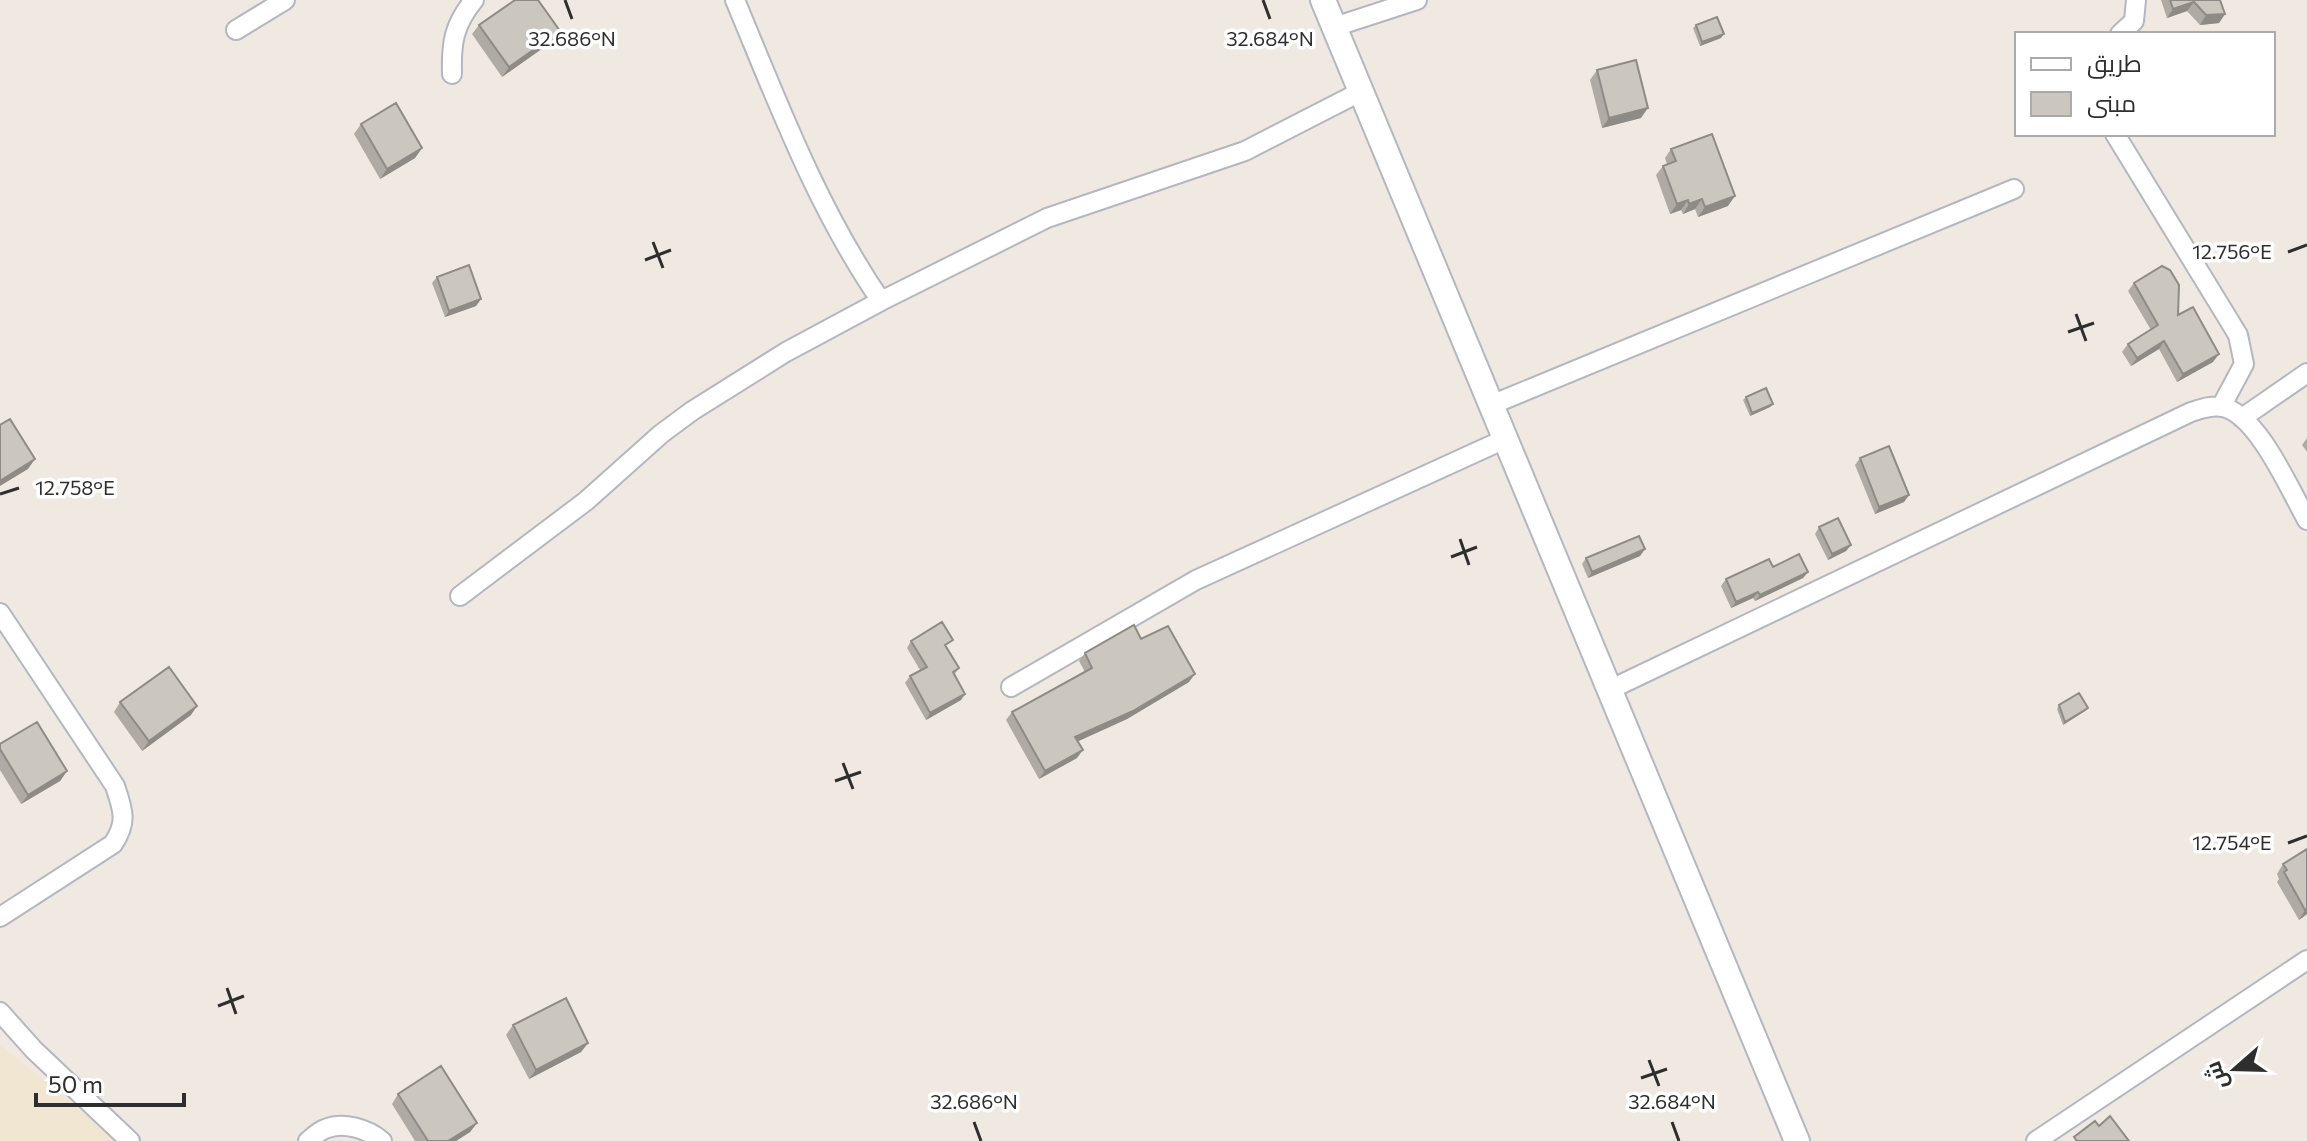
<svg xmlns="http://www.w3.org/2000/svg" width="2307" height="1141" viewBox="0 0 2307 1141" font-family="Commissioner,Cairo,sans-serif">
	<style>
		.education { fill: #f0e6d1 }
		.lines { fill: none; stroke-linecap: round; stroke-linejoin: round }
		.minor-casing { stroke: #b4b7c1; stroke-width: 22 }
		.tertiary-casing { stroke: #b4b7c1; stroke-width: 28 }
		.minor { stroke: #fff; stroke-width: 18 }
		.tertiary { stroke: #fff; stroke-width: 24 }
		.wall { fill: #afaba4 }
		.shaded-wall { fill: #8e8b86 }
		.building { fill: #cbc7bf; stroke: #8e8b86; stroke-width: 2 }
		.ticks { fill: none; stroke: #2e2e2e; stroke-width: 3 }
		.ticks-label { font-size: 20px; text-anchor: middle; fill: #2e2e2e; stroke: #fff; stroke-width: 7; stroke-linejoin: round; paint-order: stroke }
	</style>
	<rect width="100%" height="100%" fill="#efe9e1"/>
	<path class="education" d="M0 1045 118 1141H0Z"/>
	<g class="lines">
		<g class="minor-casing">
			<path id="minor" d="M735 0C778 103 817 208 881 301L1047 218 1245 151 1360 92
				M1334 27 1417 0
				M236 30 285 0
				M2120 34 2134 21 2136 0
				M452 74C451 42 454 25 474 0
				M2115 134 2238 335 2244 364 2221 407
				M1491 405 2014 189
				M2242 418 2307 373
				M460 596 586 501 661 434 692 411 786 352 881 301
				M0 613 115 786C123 810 128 822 113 844L0 917
				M1011 687 1196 580 1505 439
				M1609 690 2191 412C2201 409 2211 405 2222 407 2257 413 2290 490 2307 520
				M0 1012 34 1050 130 1141
				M308 1141C313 1137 319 1131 325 1129 343 1121 368 1129 382 1141
				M2036 1141 2307 960"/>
		</g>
		<g class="tertiary-casing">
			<path id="tertiary" d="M1323 0 1797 1141"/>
		</g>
		<use href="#minor" class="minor"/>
		<use href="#tertiary" class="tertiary"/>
	</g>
	<path class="wall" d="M2161 0H2220L2225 14 2219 23 2200 25 2187 11 2167 18Z
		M479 25 553 41 502 77 472 34Z
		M1696 25 1721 38 1700 46 1693 28Z
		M1597 70 1641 118 1602 128 1590 80Z
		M361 124 422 148 415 158 380 179 354 134Z
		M1671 149 1728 206 1698 217 1695 209 1683 214 1681 210 1670 214 1656 175 1663 166 1667 164 1665 158Z
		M437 277 481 299 476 306 445 317 432 283Z
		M2134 283 2178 315 2213 362 2177 382 2159 349 2131 366 2122 352 2128 344 2151 330 2128 291Z
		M1746 397 1773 404 1770 407 1750 416 1743 400Z
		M2307 438V452L2302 445Z
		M1860 458 1909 495 1904 502 1875 514 1855 465Z
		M1819 527 1851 545 1846 551 1828 560 1815 534Z
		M1645 549 1640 556 1588 578 1582 564 1586 558Z
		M1773 567 1808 572 1803 578 1755 601 1753 598 1731 608 1721 586 1726 579Z
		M1141 639 1189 682 1127 719 1078 741 1077 758 1039 779 1006 720 1012 712 1085 672 1079 661 1085 653Z
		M911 641 948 647 946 648 959 668 954 675 961 700 926 720 905 683 910 676 920 670 907 648Z
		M120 702 191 715 142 751 114 712Z
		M2059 705 2088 708 2085 711 2063 725 2057 709Z
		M0 744 67 771 60 781 21 804 0 770Z
		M2307 849V914L2299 920 2277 882 2279 879 2277 874 2283 864Z
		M513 1025 588 1043 581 1052 529 1079 506 1035Z
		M398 1094 477 1123 470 1132 456 1141H415L392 1104Z"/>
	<path class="shaded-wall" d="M2194 2 2187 11 2167 18 2173 9Z
		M2225 14 2219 23 2200 25 2206 15Z
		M560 31 553 41 502 77 509 67Z
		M1724 34 1721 38 1700 46 1702 42Z
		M1648 108 1641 118 1602 128 1609 118Z
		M422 148 415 158 380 179 387 169Z
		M1735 196 1728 206 1698 217 1705 207Z
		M1702 199 1695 209 1683 214 1689 204Z
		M1688 200 1681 210 1670 214 1677 204Z
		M481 299 476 306 445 317 449 311Z
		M2164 341 2159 349 2131 366 2137 358Z
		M2219 354 2213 362 2177 382 2183 374Z
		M1773 404 1770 407 1750 416 1752 413Z
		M35 459 28 469 0 486V481Z
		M1909 495 1904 502 1875 514 1879 507Z
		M1851 545 1846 551 1828 560 1832 554Z
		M1645 549 1640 556 1588 578 1592 572Z
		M1808 572 1803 578 1755 601 1760 595Z
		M1758 592 1753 598 1731 608 1736 602Z
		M1195 674 1189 682 1127 719 1070 745 1075 737Z
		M965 694 961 700 926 720 930 713Z
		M197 706 191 715 142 751 149 741Z
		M2088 708 2085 711 2063 725 2065 722Z
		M1083 750 1077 758 1039 779 1045 771Z
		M67 771 60 781 21 804 28 795Z
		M2307 909V914L2299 920 2305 910Z
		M588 1043 581 1052 529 1079 536 1070Z
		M477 1123 470 1132 456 1141H448Z"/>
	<path class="building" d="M515 0H538L560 31 509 67 479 25Z
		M2170 0H2220L2225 14 2206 15 2194 2 2173 9Z
		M1717 17 1724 34 1702 42 1696 25Z
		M1636 60 1648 108 1609 118 1597 70Z
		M396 103 422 148 387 169 361 124Z
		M1712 134 1735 196 1705 207 1702 199 1689 204 1688 200 1677 204 1663 166 1676 161 1671 149Z
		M469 265 481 299 449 311 437 277Z
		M2162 266 2170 270 2179 285 2178 315 2193 307 2219 354 2183 374 2164 341 2137 358 2128 344 2158 325 2134 283Z
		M1766 388 1773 404 1752 413 1746 397Z
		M10 419 35 459 0 481V425Z
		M1889 446 1909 495 1879 507 1860 458Z
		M1838 518 1851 545 1832 554 1819 527Z
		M1639 536 1645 549 1592 572 1586 558Z
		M1799 554 1808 572 1760 595 1758 592 1736 602 1726 579 1769 559 1773 567Z
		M942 622 953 640 945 645 959 668 953 672 965 694 930 713 910 676 927 667 911 641Z
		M1134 625 1141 639 1168 626 1195 674 1133 711 1075 737 1083 750 1045 771 1012 712 1092 668 1085 653Z
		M169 667 197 706 149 741 120 702Z
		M2079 693 2088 708 2065 722 2059 705Z
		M37 722 67 771 28 795 0 749V744Z
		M2307 849V909L2305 910 2284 872 2287 870 2283 864Z
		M566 998 588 1043 536 1070 513 1025Z
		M441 1066 477 1123 448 1141H428L398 1094Z
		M2110 1116 2129 1141H2077L2074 1137 2095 1121 2099 1126Z"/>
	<path class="ticks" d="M565 0 572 19M1263 0 1270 19M653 242 663 268M2288 252 2307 245M645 260 671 250M2076 314 2086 341M2068 332 2094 323M0 494 19 488M1460 539 1469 565M1451 557 1477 547M843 763 853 789M835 781 861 772M2288 843 2307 836M227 988 236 1014M218 1006 244 996M1649 1060 1659 1086M1641 1078 1667 1069M974 1122 981 1141M1672 1122 1679 1141"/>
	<g class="ticks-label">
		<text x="572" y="46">32.686°N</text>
		<text x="1270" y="46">32.684°N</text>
		<text x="2232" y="259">12.756°E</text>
		<text x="75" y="495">12.758°E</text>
		<text x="2232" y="850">12.754°E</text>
		<text x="974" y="1109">32.686°N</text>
		<text x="1672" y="1109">32.684°N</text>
	</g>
	<rect x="2015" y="32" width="260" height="104" fill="#ffffff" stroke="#ababab" stroke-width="2"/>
	<rect x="2031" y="58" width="40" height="12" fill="#ffffff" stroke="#ababab" stroke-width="2"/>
	<text x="2087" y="72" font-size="24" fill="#2e2e2e">طريق</text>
	<rect x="2031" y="92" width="40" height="24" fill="#cbc7bf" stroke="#ababab" stroke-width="2"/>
	<text x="2087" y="112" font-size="24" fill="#2e2e2e">مبنى</text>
	<g transform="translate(2235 1069) rotate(250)" stroke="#ffffff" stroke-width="6" paint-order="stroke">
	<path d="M0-6L14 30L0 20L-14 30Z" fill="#2e2e2e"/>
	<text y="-12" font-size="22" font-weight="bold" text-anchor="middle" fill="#2e2e2e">ش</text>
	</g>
	<path d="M36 1093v12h148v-12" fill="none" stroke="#2e2e2e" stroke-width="4"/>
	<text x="48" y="1093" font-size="24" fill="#2e2e2e" stroke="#ffffff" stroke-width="6" paint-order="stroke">50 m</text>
</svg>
